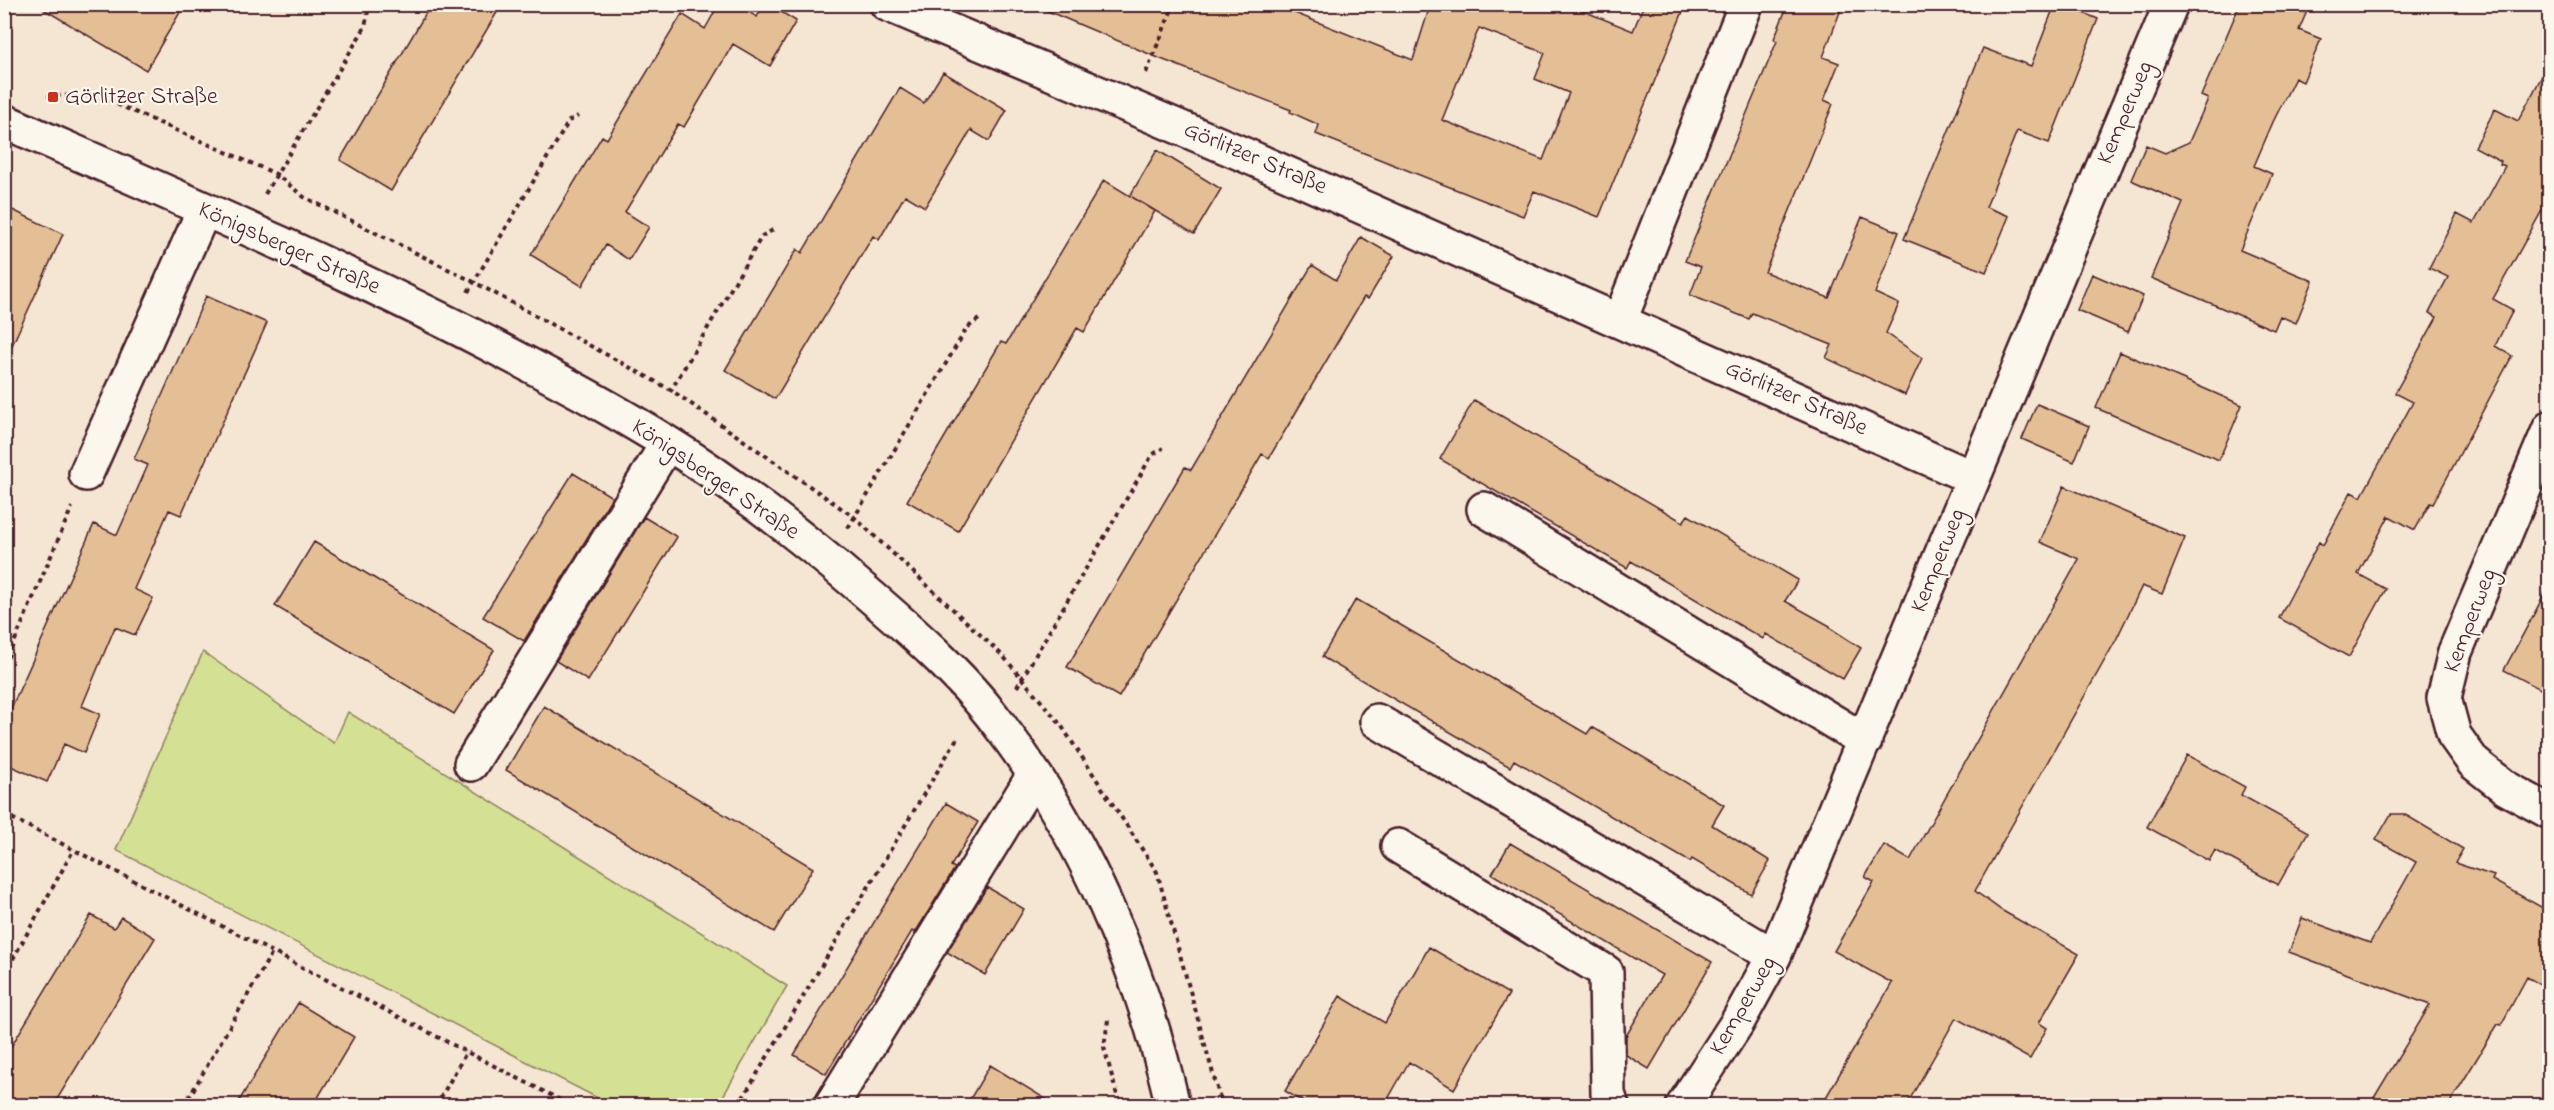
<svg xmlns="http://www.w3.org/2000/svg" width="2554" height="1110" viewBox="0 0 2554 1110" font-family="'Indie Flower',sans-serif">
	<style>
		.green { fill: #d4e194; stroke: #8f8060; stroke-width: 1.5 }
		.building { fill: #e4bf95; stroke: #4a1f2b; stroke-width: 1.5; fill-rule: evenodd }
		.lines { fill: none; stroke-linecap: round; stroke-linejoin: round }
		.minor-casing { stroke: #4a1f2b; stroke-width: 38 }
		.path { stroke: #4a1f2b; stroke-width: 4; stroke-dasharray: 4.5 4.5; stroke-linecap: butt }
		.minor { stroke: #fbf7ec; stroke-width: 33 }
		.poi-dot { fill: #c8321e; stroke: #fbf7ec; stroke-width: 2 }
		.labels { text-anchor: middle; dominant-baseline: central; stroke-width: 4.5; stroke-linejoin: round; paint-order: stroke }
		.poi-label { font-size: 24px; fill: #4a1f2b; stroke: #fbf7ec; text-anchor: start }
		.street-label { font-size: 24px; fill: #4a1f2b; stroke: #fbf7ec }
	</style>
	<rect width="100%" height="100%" fill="#f4e6d2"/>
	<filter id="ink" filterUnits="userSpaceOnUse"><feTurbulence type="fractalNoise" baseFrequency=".0167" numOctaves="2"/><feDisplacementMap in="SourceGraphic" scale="12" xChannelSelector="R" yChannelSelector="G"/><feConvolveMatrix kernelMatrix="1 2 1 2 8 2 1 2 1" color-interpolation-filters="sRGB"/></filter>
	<g filter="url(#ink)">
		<path class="green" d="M203 652 334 743 348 712 787 986 718 1105H611L116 850Z"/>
		<path class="building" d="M35 4H185L146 70Z
			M431 4H502L391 191 340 160Z
			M719 4H735L757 17 764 4H768L796 21 770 66 733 44 684 127 678 124 625 212 649 227 629 260 606 245 582 286 531 255 602 136 607 139 682 14 705 29Z
			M1031 4H1272L1413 60 1429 9 1424 7 1425 4H1566L1633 31 1644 4H1686L1599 217 1534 191 1523 216 1316 134 1319 125 1290 112 1291 110 1161 59ZM1479 28 1545 53 1535 79 1569 93 1543 160 1442 120Z
			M1788 4H1843L1823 57 1839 63 1824 100 1833 104 1765 272 1829 298 1862 217 1899 232 1875 293 1899 304 1886 333 1922 358 1905 395 1826 358 1832 345 1752 313 1749 319 1690 295 1701 267 1685 261 1777 41 1774 39Z
			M2055 4H2061L2098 19 2049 143 2017 131 1986 207 2009 216 1986 272 1904 239 1983 48 2031 66Z
			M2240 4H2310L2299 30 2321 39 2303 82 2295 78 2273 122 2254 166 2272 174 2240 250 2313 281 2296 323 2280 316 2274 330 2151 278 2183 203 2131 180 2146 145 2165 153 2189 142 2208 99 2201 96Z
			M2550 61V196L2493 299 2513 310 2495 346 2512 356 2433 504 2430 503 2415 530 2389 516 2358 574 2386 589 2349 657 2279 618 2319 542 2323 545 2351 492 2361 497 2413 402 2395 393 2437 317 2429 313 2448 277 2429 268 2457 214 2474 223 2505 166 2500 164 2501 161 2475 147 2495 109 2518 121Z
			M943 72 1007 110 989 141 971 130 925 207 905 195 879 240 873 236 775 399 725 370 797 249 802 253 900 88 924 103Z
			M1157 150 1221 189 1194 234 1132 197 1155 211 1084 332 1077 328 958 531 907 501 1001 342 1006 344 1104 180 1130 196Z
			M4 206 63 234 4 363Z
			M1361 237 1394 256 1368 299 1364 297 1269 458 1262 454 1119 697 1067 667 1185 467 1191 470 1312 265 1336 280Z
			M2092 274 2143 296 2128 332 2077 310Z
			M206 296 267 323 181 515 169 510 134 589 153 598 135 635 115 627 82 706 100 714 84 753 64 744 47 782 4 763V724L94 524 117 535 148 465 134 459Z
			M2120 352 2242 405 2219 460 2096 408Z
			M1474 400 1683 522 1688 515 1798 580 1785 601 1830 626V628L1861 648 1843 679 1766 634 1763 639 1631 561 1627 568 1440 459Z
			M2037 404 2089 426 2074 462 2022 439Z
			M573 473 612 497 524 641 483 617Z
			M2064 486 2185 538 2162 594 2142 586 2116 640 1975 891 2001 910 2079 954 2039 1023 2047 1028 2030 1059 1956 1018 1906 1106H1821L1892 983 1834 951 1874 882 1865 877 1884 845 1910 860 2079 559 2040 542Z
			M644 517 677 537 588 681 556 661Z
			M314 542 494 650 454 714 275 606Z
			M2550 584V694L2504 670Z
			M1356 599 1587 734 1592 727 1724 805 1712 825 1770 861 1751 894 1692 859 1690 862 1514 760 1510 767 1322 657Z
			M544 706 813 868 774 932 506 770Z
			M2187 755 2245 787 2241 795 2308 832 2278 885 2215 850 2209 861 2147 827Z
			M946 803 978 822 951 866 955 868 915 933 912 931 826 1074 794 1055Z
			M2391 814H2404L2463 849 2455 863 2494 876 2492 880 2550 912V990L2527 977 2501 1025 2498 1024 2448 1106H2369L2430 1005 2289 952 2302 918 2370 943 2416 862 2376 840Z
			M1510 843 1712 962 1649 1069 1626 1055V1036L1662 975 1492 874Z
			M987 887 1024 909 985 975 947 952Z
			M91 915 114 928 121 917 155 938 53 1106H4V1058Z
			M1429 947 1509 994 1454 1089 1409 1062 1384 1106H1310L1285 1091 1340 996 1385 1023Z
			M298 1003 354 1037 313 1106H236Z
			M990 1065 1057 1106H966Z"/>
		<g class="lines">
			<g class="minor-casing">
				<path id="minor" d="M887 4 1245 155 1973 478
					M4 121C168 193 334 264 493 346 568 385 645 426 715 474 765 509 814 547 860 587 908 628 959 672 997 722 1084 834 1141 968 1173 1106
					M1620 320 1746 4
					M2550 428 2455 652 2444 698 2454 735 2474 763 2506 788 2550 812
					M86 474 204 210
					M1484 509 1865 741
					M1377 721 1774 956
					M471 764 667 444
					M1398 846 1606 972 1608 1094 1612 1106
					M831 1106 1034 775
					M1683 1106 1737 1023 1774 956 2171 4"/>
			</g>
			<path class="path" d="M1146 73 1174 4
				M47 96 96 95 276 174 304 197 474 282 671 390 854 517 1003 656 1061 725 1157 872 1222 1106
				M265 194 365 27 368 11
				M468 292 569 121 578 116
				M670 392 762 236 773 230
				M848 528 967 328 979 319
				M4 666 72 507
				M1017 687 1152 455 1163 448
				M4 814 572 1106
				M4 975 74 849
				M1108 1020 1104 1047 1120 1106
				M184 1106 273 951
				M436 1106 467 1051
				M738 1106 959 735"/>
			<use href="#minor" class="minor"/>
		</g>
	</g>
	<rect class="poi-dot" x="47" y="91" width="12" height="12" rx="3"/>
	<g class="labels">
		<g class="poi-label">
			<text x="65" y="97">Görlitzer Straße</text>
		</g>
		<g class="street-label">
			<text transform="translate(2126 113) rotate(-67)">Kemperweg</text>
			<text transform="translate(1255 159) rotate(23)">Görlitzer Straße</text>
			<text transform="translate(289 249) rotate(24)">Königsberger Straße</text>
			<text transform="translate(1796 399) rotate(24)">Görlitzer Straße</text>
			<text transform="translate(715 480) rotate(34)">Königsberger Straße</text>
			<text transform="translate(1939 561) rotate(-68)">Kemperweg</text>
			<text transform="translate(2471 621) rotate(-69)">Kemperweg</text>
			<text transform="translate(1744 1006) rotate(-60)">Kemperweg</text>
		</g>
	</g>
	<rect width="2554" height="1110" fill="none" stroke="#fbf7ec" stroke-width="24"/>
	<rect x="12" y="12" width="2530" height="1086" fill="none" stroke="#4a1f2b" stroke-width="2" filter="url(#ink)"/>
</svg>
